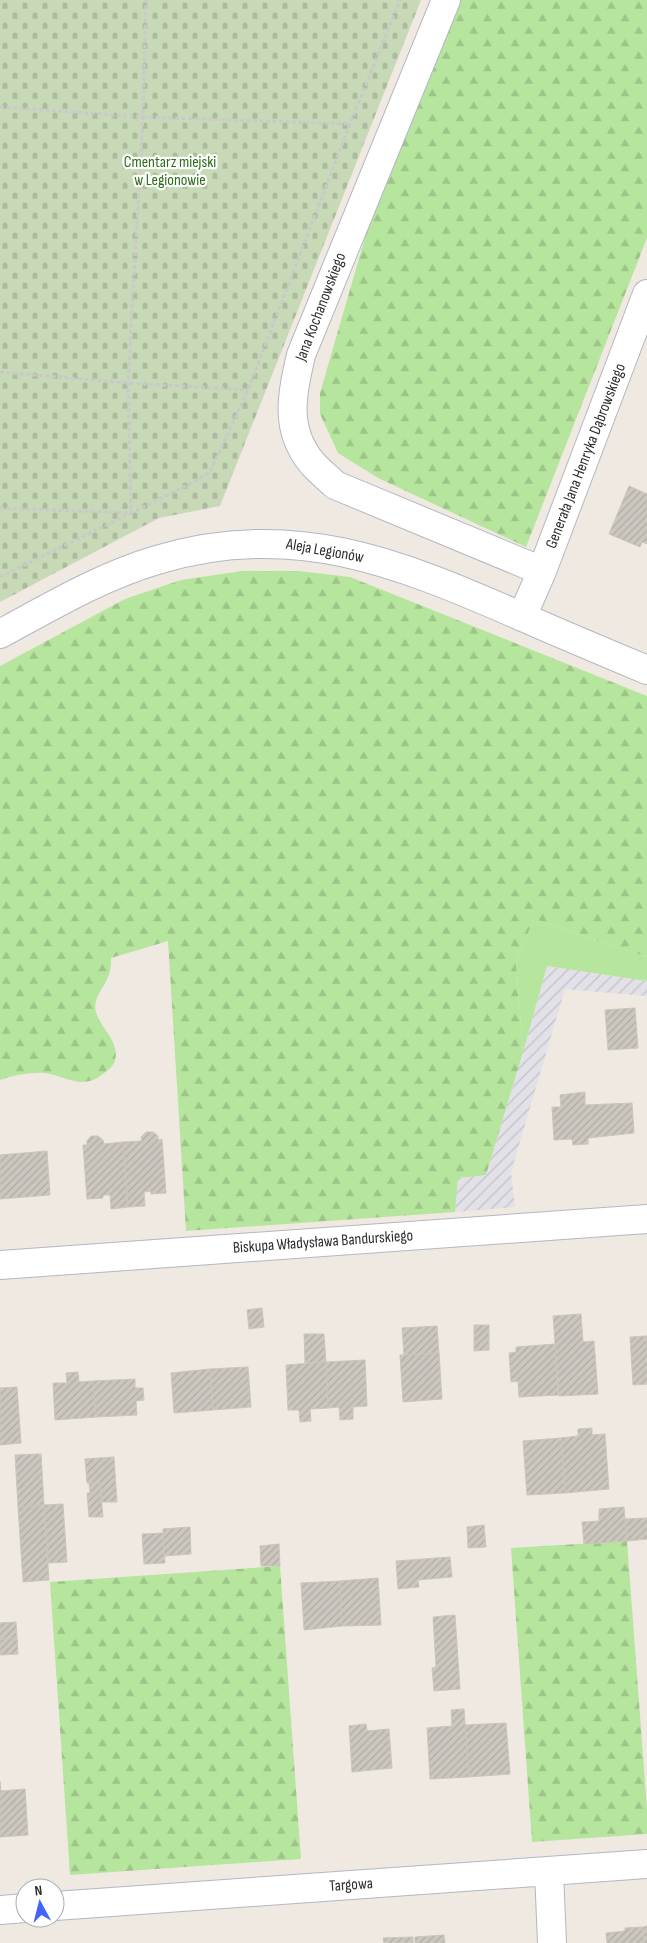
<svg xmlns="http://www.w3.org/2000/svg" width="647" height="1943" viewBox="0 0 647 1943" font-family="'Sofia Sans Condensed',sans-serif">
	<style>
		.industrial { fill: url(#industrial-furrows) }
		.grass { fill: #b6e59e }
		.forest { fill: url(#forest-firs) }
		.cemetery { fill: url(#cemetery-stones) }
		.building { fill: url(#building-hatch); stroke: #cbc5ba }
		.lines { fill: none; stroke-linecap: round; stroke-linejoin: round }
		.minor-casing { stroke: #b4b7c1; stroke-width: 30 }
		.path { stroke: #c9c9c9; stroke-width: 3; stroke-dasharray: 4 2.5; stroke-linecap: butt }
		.minor { stroke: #fff; stroke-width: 28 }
		.labels { text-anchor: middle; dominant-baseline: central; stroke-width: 4.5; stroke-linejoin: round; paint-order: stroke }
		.park-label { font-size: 16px; fill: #2c6e1b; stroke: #fff }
		.street-label { font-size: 16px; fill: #2e2e2e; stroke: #fff }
	</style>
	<defs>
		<pattern id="industrial-furrows" width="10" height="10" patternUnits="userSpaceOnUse" patternTransform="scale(1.25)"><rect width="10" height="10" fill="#e3e1e8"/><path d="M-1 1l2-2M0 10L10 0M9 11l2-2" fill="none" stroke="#c3c1c7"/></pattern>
		<pattern id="forest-firs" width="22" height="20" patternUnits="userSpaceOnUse" patternTransform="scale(1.25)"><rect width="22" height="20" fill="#b6e59e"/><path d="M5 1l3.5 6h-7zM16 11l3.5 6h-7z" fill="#9dc588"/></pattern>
		<pattern id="cemetery-stones" width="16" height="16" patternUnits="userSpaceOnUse" patternTransform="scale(1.25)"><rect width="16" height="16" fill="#c8d9b8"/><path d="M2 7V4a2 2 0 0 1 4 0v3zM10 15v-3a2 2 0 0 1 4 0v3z" fill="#acbb9e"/></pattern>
		<pattern id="building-hatch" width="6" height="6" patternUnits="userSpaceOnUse" patternTransform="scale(1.25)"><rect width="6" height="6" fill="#cbc7bf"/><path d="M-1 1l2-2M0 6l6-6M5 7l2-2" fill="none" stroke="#afaba4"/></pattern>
	</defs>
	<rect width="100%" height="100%" fill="#efe9e1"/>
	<path class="industrial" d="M547 966 647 981V996L565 989 511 1172 515 1207 455 1212 458 1178 486 1175 523 1052Z"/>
	<path class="grass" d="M534 919 647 957V981L547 966 523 1052 516 962Z"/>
	<path class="forest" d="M458 0H647V238L526 547 378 478 338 453 320 414V393L367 231Z
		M242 571H298L350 577 647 696V957L534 919 516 962 523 1052 486 1175 458 1178 455 1212 186 1231 168 941 111 958C111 964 111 971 108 977 104 988 92 999 96 1012 100 1028 120 1041 115 1060 114 1066 107 1071 103 1074 81 1091 67 1076 45 1073 31 1072 14 1075 0 1080V666L125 599 181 580Z
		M627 1541 647 1809V1834L532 1842 511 1548Z
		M280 1566 301 1859 70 1875 50 1582Z"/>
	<path class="cemetery" d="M0 0H421L220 506 159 518 0 602Z"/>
	<path class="building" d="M629 486 647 494V544L642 542 640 547 609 534Z
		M635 1008 638 1048 608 1050 605 1010Z
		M585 1092V1105L632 1103 634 1133 588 1138V1144L573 1145 572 1139 554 1140 552 1107H561L560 1095Z
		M146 1132H153L158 1136V1140L162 1139 166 1193 151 1194V1191L144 1192 145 1206 128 1207 123 1142 142 1141 141 1137Z
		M91 1136H98L103 1140 104 1144 123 1142 128 1207 111 1209 110 1195H103V1198L87 1199 83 1145H87V1141Z
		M47 1151 50 1195 0 1199V1155Z
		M262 1308 264 1327 249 1329 247 1310Z
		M581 1314 583 1342 594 1341 598 1394 559 1396 553 1316Z
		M474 1325H489V1350L474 1351Z
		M437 1326 439 1353 404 1355 402 1328Z
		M304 1334H324L326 1362 305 1363Z
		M647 1336V1384L633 1385 630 1337Z
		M555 1344 558 1395 519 1397 518 1381 511 1382 509 1353 516 1352V1347Z
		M439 1353 442 1399 403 1402 400 1355Z
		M365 1360 367 1406 353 1407V1419L340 1420 339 1407 328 1408 326 1362Z
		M326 1362 328 1408 310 1409 311 1421 300 1422 299 1410H288L286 1365Z
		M248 1367 251 1407 213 1410 210 1369Z
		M210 1369 213 1410 174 1413 171 1373Z
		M78 1372 79 1382 93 1381 96 1417 55 1420 53 1383H67L66 1373Z
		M135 1379V1388H143L144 1400 136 1401 137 1415 96 1417 93 1381Z
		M17 1387 21 1443 0 1445V1388Z
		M592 1428V1435L605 1434 609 1489 565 1493 561 1438 578 1436V1429Z
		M561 1438 565 1493 527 1495 523 1441Z
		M41 1454 44 1505 18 1507 15 1455Z
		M114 1457 117 1502H102L100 1483H87L85 1459Z
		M89 1483H100L103 1517H89L87 1493H90Z
		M63 1504 67 1562 48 1563 44 1505Z
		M44 1505 49 1580 23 1582 18 1507Z
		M624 1507 627 1541 584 1544 582 1522 599 1521V1509Z
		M647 1518V1539L627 1541 625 1519Z
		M484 1525 486 1547 468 1548 467 1527Z
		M190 1527 191 1554 164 1556 163 1529Z
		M163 1533 165 1563 144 1564 142 1534Z
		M279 1544 280 1566H261L260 1546Z
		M450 1557 452 1577 418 1580 419 1587 398 1589 396 1561Z
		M378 1578 381 1625 342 1626 340 1581Z
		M340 1581 342 1626 304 1630 301 1583Z
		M455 1615 460 1689 434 1691 432 1668 436 1667 433 1617Z
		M16 1622 17 1638 0 1639V1623Z
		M17 1638 18 1654 0 1655V1639Z
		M464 1709 469 1777 430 1779 427 1728 452 1726 451 1710Z
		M506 1723 510 1774 469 1777 465 1725Z
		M366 1724 367 1731 389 1729 392 1768 352 1772 349 1726Z
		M0 1781 1 1791 25 1789 28 1835 0 1837Z
		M647 1926V1943H644L643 1927Z
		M643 1927 644 1943H607L606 1933 625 1931V1928Z
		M444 1935 445 1943H415V1937Z
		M413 1937V1943H384L383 1938Z"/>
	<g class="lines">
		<g class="minor-casing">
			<path id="minor" d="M446 0 301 355C292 395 284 429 312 463 319 471 328 478 335 485L542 571
				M522 617 542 571 647 294
				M0 634C50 607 102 576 157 560 291 519 397 562 518 615 561 634 604 652 647 670
				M0 1265 647 1219
				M549 1871 552 1943
				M55 1906 647 1864
				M0 1910 25 1908"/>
		</g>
		<path class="path" d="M0 107 143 117 350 124
			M0 372 128 383 248 390
			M0 508 131 513 194 482 210 472 248 390 350 124 400 0
			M0 577 131 513 128 383 143 117 146 0"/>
		<use href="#minor" class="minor"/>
	</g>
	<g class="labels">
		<g class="park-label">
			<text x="170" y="162">Cmentarz miejski<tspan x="170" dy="18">w Legionowie</tspan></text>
		</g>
		<g class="street-label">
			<text transform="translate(321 307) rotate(-69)">Jana Kochanowskiego</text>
			<text transform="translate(586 456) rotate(-69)">Generała Jana Henryka Dąbrowskiego</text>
			<text transform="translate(325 551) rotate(10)">Aleja Legionów</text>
			<text transform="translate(323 1242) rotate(-4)">Biskupa Władysława Bandurskiego</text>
			<text transform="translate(351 1885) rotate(-4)">Targowa</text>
		</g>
	</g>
	<g transform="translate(40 1903) rotate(353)"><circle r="24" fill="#ffffff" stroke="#ababab"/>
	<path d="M0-4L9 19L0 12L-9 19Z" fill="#4264fb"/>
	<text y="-8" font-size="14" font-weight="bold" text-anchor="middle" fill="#2e2e2e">N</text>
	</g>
</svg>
